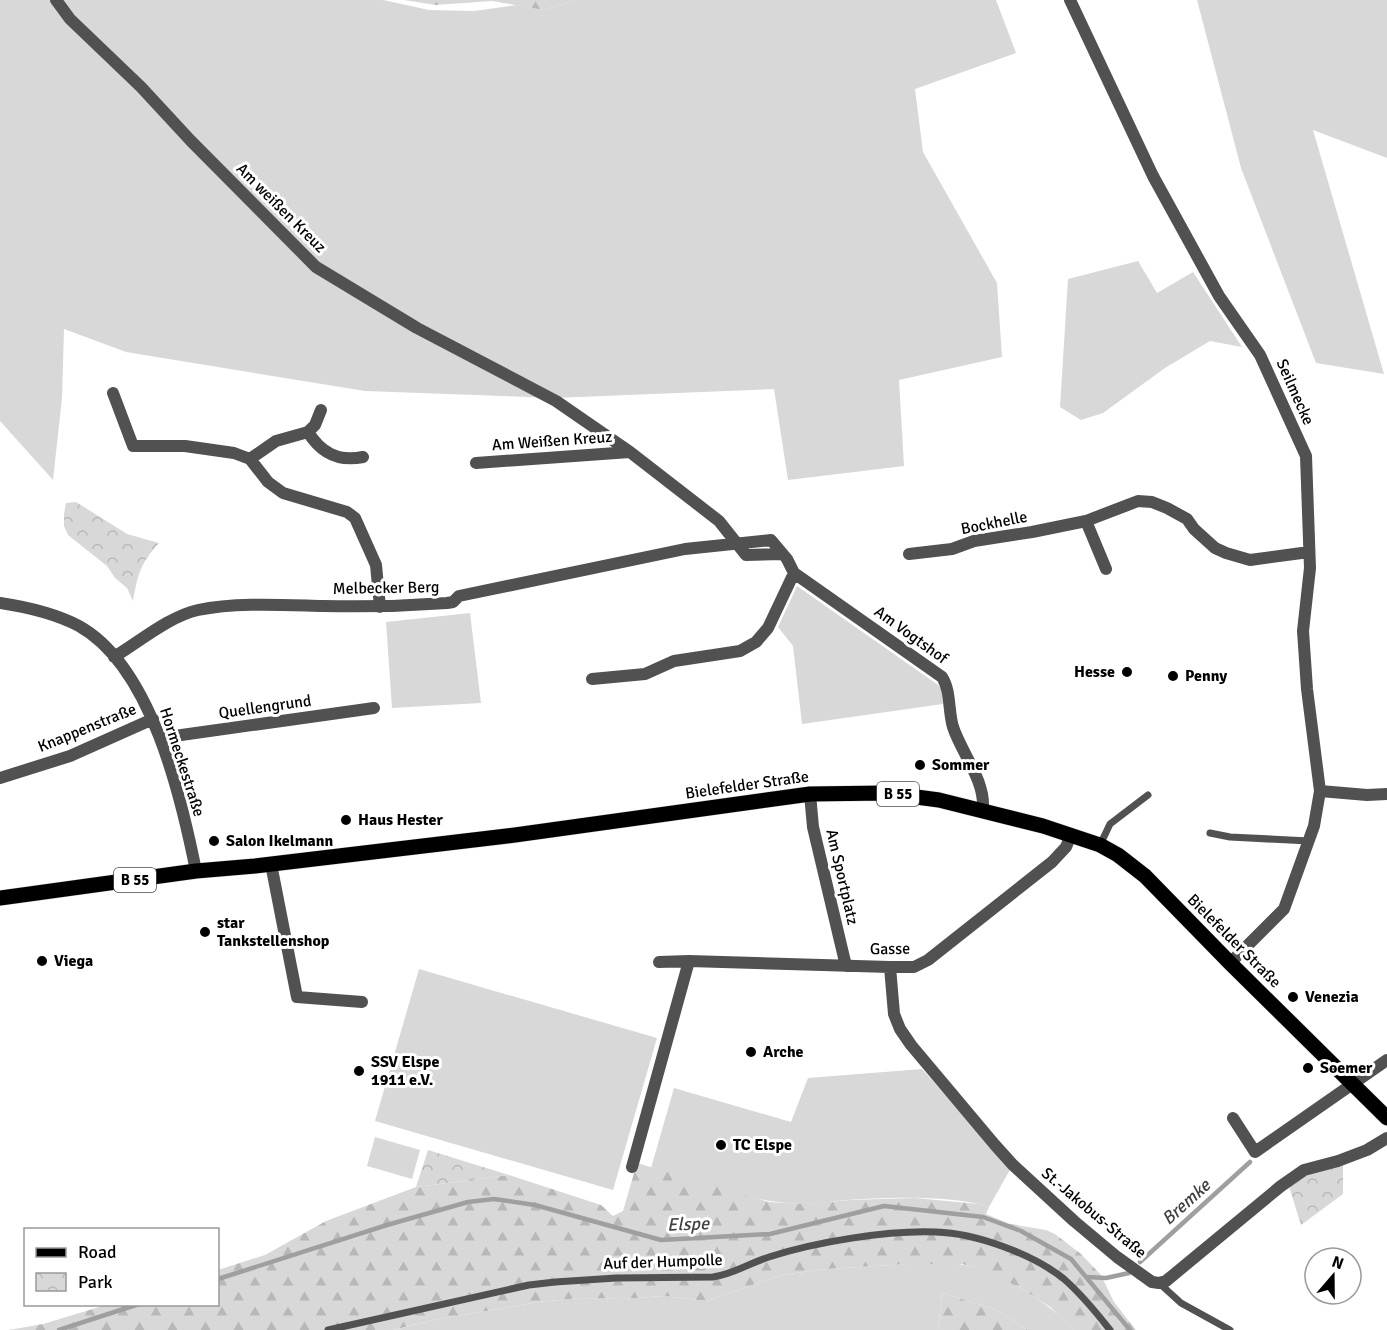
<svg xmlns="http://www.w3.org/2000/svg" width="1387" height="1330" viewBox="0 0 1387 1330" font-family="Signika,sans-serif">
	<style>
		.green { fill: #d8d8d8 }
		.forest { fill: url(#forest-firs) }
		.park { fill: url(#park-crowns) }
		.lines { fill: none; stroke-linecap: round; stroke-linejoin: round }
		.stream { stroke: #9f9f9f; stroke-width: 4.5 }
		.primary-casing { stroke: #dbdbdb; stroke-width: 16 }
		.service { stroke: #515151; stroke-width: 7 }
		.minor { stroke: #515151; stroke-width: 12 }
		.primary { stroke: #000; stroke-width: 15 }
		.poi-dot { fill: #000; stroke: #fff; stroke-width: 2 }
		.labels { text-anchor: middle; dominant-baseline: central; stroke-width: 6; stroke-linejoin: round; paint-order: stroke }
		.shield { fill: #fff; stroke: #4c4c4c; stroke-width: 1.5 }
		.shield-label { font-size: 15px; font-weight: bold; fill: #000 }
		.street-label { font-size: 16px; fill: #000; stroke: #fff }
		.poi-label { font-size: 16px; font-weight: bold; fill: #000; stroke: #fff; text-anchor: start }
		.water-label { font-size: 18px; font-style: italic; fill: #404040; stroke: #fff }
	</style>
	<defs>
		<pattern id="forest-firs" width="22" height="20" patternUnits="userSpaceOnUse" patternTransform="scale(1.5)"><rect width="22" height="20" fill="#d8d8d8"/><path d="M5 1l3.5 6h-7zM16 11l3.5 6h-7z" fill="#b8b8b8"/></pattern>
		<pattern id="park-crowns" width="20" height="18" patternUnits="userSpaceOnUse" patternTransform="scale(1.5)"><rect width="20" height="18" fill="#d8d8d8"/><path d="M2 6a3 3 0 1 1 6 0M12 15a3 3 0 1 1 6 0" fill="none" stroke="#b8b8b8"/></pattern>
	</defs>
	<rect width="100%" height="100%" fill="#fff"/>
	<path class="green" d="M0 0H383L429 10 474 11 517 5 544 10 574 0H996L1016 53 915 89 923 152 997 283 1002 357 899 380 904 466 788 480 774 389 554 398 365 391 126 352 64 329 62 398 53 480 0 421Z
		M1197 0H1387V158L1313 130 1384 374 1316 363 1241 168Z
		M1138 261 1157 293 1193 272 1242 347 1210 341 1165 368 1103 413 1081 420 1060 407 1068 279Z
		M797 586 941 687 943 704 802 724 793 646 778 627Z
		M470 613 481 703 392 708 386 622Z
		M419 969 657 1038 613 1190 375 1121Z
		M922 1069 1011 1168 989 1207C954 1195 885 1197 848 1200 833 1201 817 1204 802 1204 751 1203 700 1182 651 1168L674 1088 791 1122 808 1078Z
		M375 1137 420 1150 412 1179 367 1166Z
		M908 1264C926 1264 946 1262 964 1265 998 1270 1051 1304 1074 1330H1028L994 1309 942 1293 938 1330H394L434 1320 539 1302 580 1298 622 1299 664 1296 707 1301 781 1275 826 1269Z"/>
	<path class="forest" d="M404 0H574L544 10 492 1 435 5Z
		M637 1163 769 1202 804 1204 850 1200 915 1198 979 1204 989 1207 986 1214 1010 1224 1046 1230 1055 1234 1081 1254 1101 1275 1114 1302 1136 1330H1074L1050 1307 1019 1287 974 1267 962 1264H908L826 1269 781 1275 707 1301 664 1296 622 1299 580 1298 539 1302 434 1320 393 1330H9L43 1324 106 1305 218 1304V1270L265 1255 326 1221 416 1187 509 1175 601 1205 613 1216 623 1211Z
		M942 1293 994 1309 1028 1330H938Z"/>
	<path class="park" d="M76 502 127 534 159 543C140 564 138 574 133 601L127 588 115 578 107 566 68 535 64 526V514L66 503Z
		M428 1150 509 1175 416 1187Z
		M1343 1162V1194L1301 1225 1288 1183 1304 1171Z"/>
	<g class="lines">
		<path class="stream" d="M1140 1262 1250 1162
			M1087 1277 1106 1278 1129 1273
			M218 1279 387 1225 468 1202 494 1199 535 1205 661 1240 770 1234 884 1206 983 1217 1021 1231 1071 1259 1130 1330
			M59 1330 139 1304"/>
		<g class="primary-casing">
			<path id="primary" d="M0 898 196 871 255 866 515 835 810 794 886 793 939 800 1043 826 1100 845 1118 855 1145 876 1230 963 1387 1118"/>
		</g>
		<path class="service" d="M1210 833 1230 837 1309 841
			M1100 845 1110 824 1148 795
			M1159 1283 1181 1303 1230 1330
			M328 1330 529 1285 555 1282 616 1278 713 1277C734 1274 749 1263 769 1257 815 1242 888 1230 936 1232 975 1233 1033 1254 1064 1279 1081 1294 1096 1312 1110 1330"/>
		<path class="minor" d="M56 0 70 19 141 87 191 141 316 267 417 328 556 401 630 452 719 521 746 555 783 554
			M1070 0 1153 176 1219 296 1260 355 1306 456 1310 568 1303 631 1307 689 1320 791 1314 826 1284 909 1230 963
			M113 393 133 446H185L234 453 250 459 268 482 283 493 347 512 355 518 376 565 380 607
			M308 432 315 425 321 410
			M250 459 276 441 308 432C321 453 338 462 363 457
			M476 463 630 452
			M1086 521 1106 569
			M909 554 952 549 974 541 1032 532 1086 521 1138 501 1152 502 1167 508 1187 519 1194 529 1215 548 1226 553 1250 560 1309 552
			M0 603C27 607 54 613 79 626 151 666 181 796 196 871
			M114 657C139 642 170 616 198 610 236 602 284 605 323 606 365 607 406 606 447 603L453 602 459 596 685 549 771 540 787 559 794 573 942 677C951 691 948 710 953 727 962 754 985 780 983 809
			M592 679 645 674 674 661 740 651 756 642 768 628 794 573
			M160 738 374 708
			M0 778 70 756 153 719
			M1320 791 1367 795 1387 794
			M810 794 813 827 846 966
			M271 864 297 997 362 1002
			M659 962 689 961 890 967H914L928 960 1052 862 1066 847 1071 835
			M890 967 894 1014 900 1029 911 1045 995 1145 1013 1165 1074 1221 1117 1257 1152 1282 1159 1283 1166 1281 1281 1186 1304 1170 1338 1161 1367 1150 1387 1138
			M1233 1118 1255 1152 1387 1060
			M632 1167 689 961"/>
		<use href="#primary" class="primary"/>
	</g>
	<g class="poi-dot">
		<circle cx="1127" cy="672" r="6"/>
		<circle cx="1173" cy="676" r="6"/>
		<circle cx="920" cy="765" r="6"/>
		<circle cx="346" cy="820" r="6"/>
		<circle cx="214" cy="841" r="6"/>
		<circle cx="205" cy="932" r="6"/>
		<circle cx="42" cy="961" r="6"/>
		<circle cx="1293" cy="997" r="6"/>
		<circle cx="751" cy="1052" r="6"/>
		<circle cx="1308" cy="1068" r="6"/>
		<circle cx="359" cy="1071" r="6"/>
		<circle cx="721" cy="1145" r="6"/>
	</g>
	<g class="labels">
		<g class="shield">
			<rect x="877" y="782" width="42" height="24" rx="4.5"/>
			<rect x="114" y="868" width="42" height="24" rx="4.5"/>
		</g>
		<g class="shield-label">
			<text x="898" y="794">B 55</text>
			<text x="135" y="880">B 55</text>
		</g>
		<g class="street-label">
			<text transform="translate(281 208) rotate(45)">Am weißen Kreuz</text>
			<text transform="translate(1295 392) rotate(66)">Seilmecke</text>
			<text transform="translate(552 441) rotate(-4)">Am Weißen Kreuz</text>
			<text transform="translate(994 523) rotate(-11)">Bockhelle</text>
			<text transform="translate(386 588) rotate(-1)">Melbecker Berg</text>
			<text transform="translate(911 635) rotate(36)">Am Vogtshof</text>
			<text transform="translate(265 707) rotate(-8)">Quellengrund</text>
			<text transform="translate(87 728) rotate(-22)">Knappenstraße</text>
			<text transform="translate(182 762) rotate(72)">Hormeckestraße</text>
			<text transform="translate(747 785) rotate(-8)">Bielefelder Straße</text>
			<text transform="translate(842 877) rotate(77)">Am Sportplatz</text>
			<text transform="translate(1234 941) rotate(45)">Bielefelder Straße</text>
			<text transform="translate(890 949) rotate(-1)">Gasse</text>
			<text transform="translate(1094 1213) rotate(40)">St.-Jakobus-Straße</text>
			<text transform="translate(663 1262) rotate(-2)">Auf der Humpolle</text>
		</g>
		<g class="poi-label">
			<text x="1115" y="672" text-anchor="end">Hesse</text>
			<text x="1185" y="676">Penny</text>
			<text x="932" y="765">Sommer</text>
			<text x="358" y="820">Haus Hester</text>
			<text x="226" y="841">Salon Ikelmann</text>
			<text x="217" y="923">star<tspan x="217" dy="18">Tankstellenshop</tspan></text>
			<text x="54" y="961">Viega</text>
			<text x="1305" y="997">Venezia</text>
			<text x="763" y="1052">Arche</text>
			<text x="371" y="1062">SSV Elspe<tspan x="371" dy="18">1911 e.V.</tspan></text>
			<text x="1320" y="1068">Soemer</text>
			<text x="733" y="1145">TC Elspe</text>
		</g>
		<g class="water-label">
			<text transform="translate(1186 1202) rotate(-42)">Bremke</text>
			<text transform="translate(688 1224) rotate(-2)">Elspe</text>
		</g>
	</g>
	<rect x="24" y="1228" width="195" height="78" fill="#ffffff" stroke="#999999" stroke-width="1.5"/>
	<rect x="36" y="1248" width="30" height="9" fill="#000000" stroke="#999999" stroke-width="1.5"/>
	<text x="78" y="1258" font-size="18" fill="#000000">Road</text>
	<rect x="36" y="1273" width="30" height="18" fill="url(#park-crowns)" stroke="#999999" stroke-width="1.5"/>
	<text x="78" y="1288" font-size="18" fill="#000000">Park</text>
	<g transform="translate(1333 1276) rotate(20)"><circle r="28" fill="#ffffff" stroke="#999999" stroke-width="1.5"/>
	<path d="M0-4.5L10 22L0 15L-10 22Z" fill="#000000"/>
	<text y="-9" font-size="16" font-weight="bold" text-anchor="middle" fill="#000000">N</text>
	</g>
</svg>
